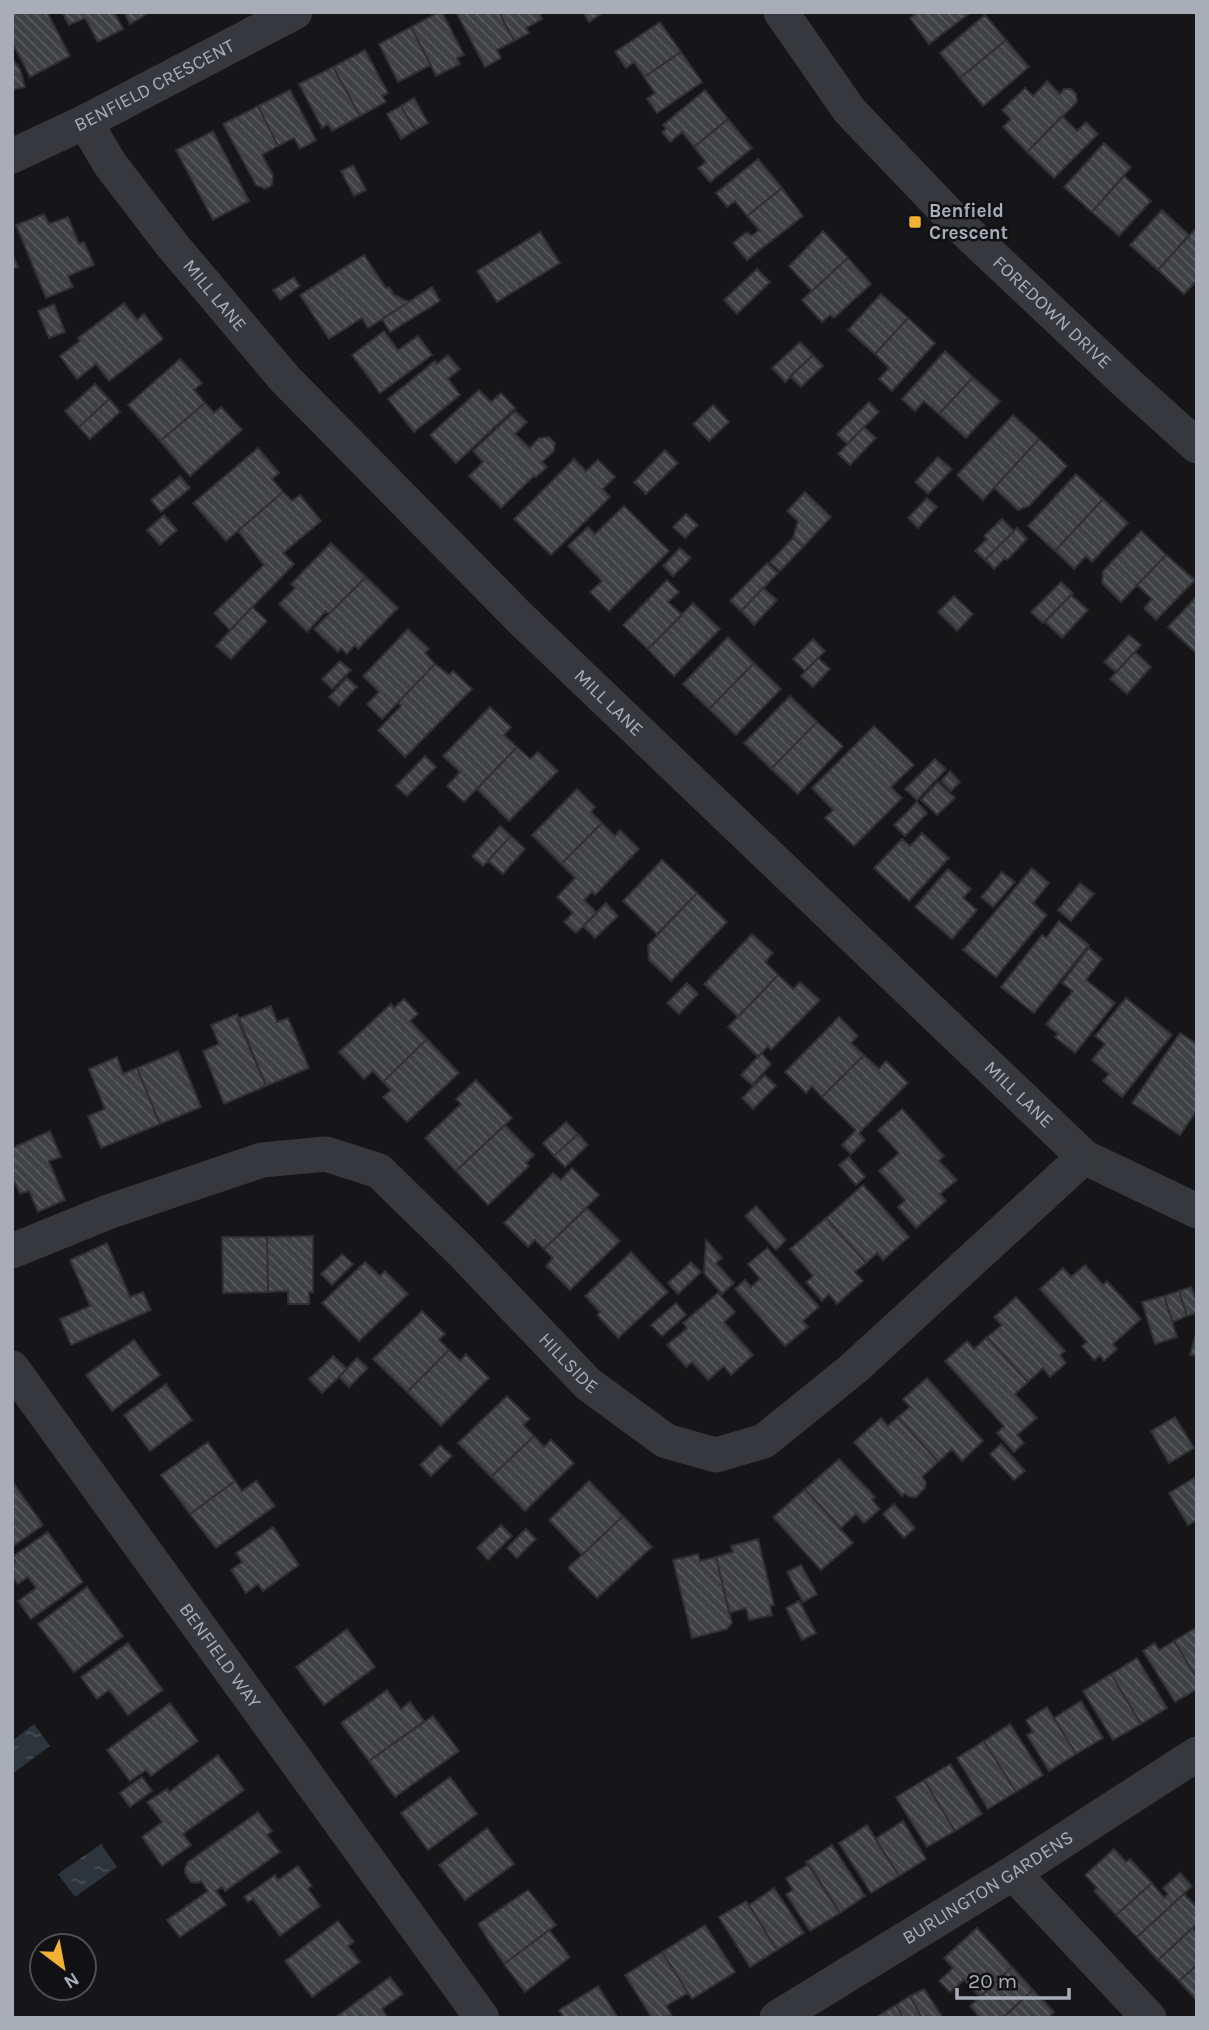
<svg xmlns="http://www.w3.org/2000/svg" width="1209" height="2030" viewBox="0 0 1209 2030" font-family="Karla,sans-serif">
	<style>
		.water { fill: url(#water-ripples) }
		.building { fill: url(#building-back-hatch); stroke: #303034; stroke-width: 2 }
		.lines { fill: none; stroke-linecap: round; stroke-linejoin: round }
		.street { stroke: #37383d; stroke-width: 35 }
		.poi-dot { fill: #f2b134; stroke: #111113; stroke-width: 2.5 }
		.labels { text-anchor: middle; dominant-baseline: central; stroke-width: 5; stroke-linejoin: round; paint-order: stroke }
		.street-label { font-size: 19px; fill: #a8adb8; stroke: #111113 }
		.poi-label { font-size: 19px; font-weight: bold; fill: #a8adb8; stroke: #111113; text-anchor: start }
	</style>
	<defs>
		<pattern id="water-ripples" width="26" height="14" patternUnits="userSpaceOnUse" patternTransform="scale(1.75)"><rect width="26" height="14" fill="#2c353c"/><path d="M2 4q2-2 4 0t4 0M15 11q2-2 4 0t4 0" fill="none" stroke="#485056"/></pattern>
		<pattern id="building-back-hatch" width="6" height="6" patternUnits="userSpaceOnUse" patternTransform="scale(1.75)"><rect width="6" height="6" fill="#404145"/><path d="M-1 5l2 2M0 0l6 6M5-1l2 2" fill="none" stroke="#595a5e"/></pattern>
	</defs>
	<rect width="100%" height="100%" fill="#161618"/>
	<path class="water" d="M34 1724 50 1746 12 1774V1741Z
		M101 1844 117 1867 75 1897 58 1874Z"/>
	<path class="building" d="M12 12H47L70 56 30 77 12 42Z
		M62 12H114L123 29 98 42 85 18 69 25Z
		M124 12H149V13L130 24Z
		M439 12H442L464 55 457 58 460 64 436 76 411 27Z
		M456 12H499L514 41 497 50 501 58 485 67Z
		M499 12H539L542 19 526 28 529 33 514 41Z
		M583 12H604L589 22Z
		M918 12H971L929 44 910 18Z
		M985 15 1006 40 960 78 940 53Z
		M660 22 681 52 644 77 634 62 626 68 615 52Z
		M411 27 431 65 398 82 379 44Z
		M1006 40 1029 67 983 106 960 78Z
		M365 50 388 93 382 96 386 102 360 116 333 67Z
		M681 52 702 82 657 113 647 99 655 93 644 77Z
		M12 58 20 69 25 87 12 90Z
		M333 67 360 116 332 131 328 124 322 128 299 84Z
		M1047 81 1060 94 1064 89H1071L1076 94 1077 102 1027 152 1003 127 1011 119 1002 110 1025 88 1033 96Z
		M290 90 316 140 300 149 294 138 278 146 258 106Z
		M705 90 728 119 694 147 682 132 670 142 662 132 666 129 663 125Z
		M414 98 428 123 415 130 401 106Z
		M258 106 278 146 262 155 273 175 272 185 265 189 256 185 223 124Z
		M401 106 415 130 401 139 387 114Z
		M1062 116 1077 131 1086 122 1098 134 1054 178 1027 152Z
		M728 119 752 148 710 182 698 168 706 162 694 147Z
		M213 131 249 201 213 220 176 150Z
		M1104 143 1131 167 1092 212 1064 187Z
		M758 159 782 188 747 216 735 201 727 207 716 193Z
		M353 165 366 190 354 196 341 171Z
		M1124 176 1151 201 1119 236 1092 212Z
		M782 188 803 216 747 260 733 243 747 232 751 236 759 230 747 216Z
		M1162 210 1189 235 1158 270 1130 245Z
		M44 214 49 224 68 217 79 244 84 242 94 265 68 276 73 287 46 298 16 225Z
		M1197 227V280L1184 294 1158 270Z
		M823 231 848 258 812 291 789 266Z
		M540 232 560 263 497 302 477 271Z
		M12 253 18 267 12 269Z
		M364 255 386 288 389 287 394 295 409 302 368 328 362 318 329 339 300 295Z
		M848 258 871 284 834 318 830 315 822 322 802 300Z
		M757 269 770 282 737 314 724 300Z
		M294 277 300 286 280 300 273 290Z
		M432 287 440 301 390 332 382 319Z
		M881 294 908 318 875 354 848 330Z
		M124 303 137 320 144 314 163 339 109 381 96 364 77 379 60 356 80 341 78 338Z
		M54 304 65 332 49 338 38 311Z
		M908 318 935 343 892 391 879 379 889 368 875 354Z
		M384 331 398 350 418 336 432 355 380 393 352 355Z
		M800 342 813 355 785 382 772 368Z
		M945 351 973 377 939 414 924 401 915 411 902 399Z
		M448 355 460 369 448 379 460 395 414 432 388 399 435 361 437 364Z
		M813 355 823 366 801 387 790 376Z
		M180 359 202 383 194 390 205 403 160 441 128 405Z
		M973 377 1000 401 966 438 939 414Z
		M95 384 109 399 79 427 65 411Z
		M479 390 491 402 501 393 515 408 456 463 430 435Z
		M109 399 120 412 90 439 79 427Z
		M869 402 879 412 847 444 837 434Z
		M205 403 214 413 221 407 242 430 190 476 160 441Z
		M713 405 729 422 709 441 693 424Z
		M515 411 527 422 515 434 530 448 539 438 549 437 555 443 554 451 542 462 547 467 536 477 534 476 501 508 469 476 483 462 473 451Z
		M1013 415 1039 439 983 500 957 475Z
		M864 427 876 438 850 465 838 454Z
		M1039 439 1067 466 1029 506 1018 510 994 488Z
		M258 448 279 473 272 479 283 492 226 541 193 503Z
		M665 450 678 463 646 494 634 482Z
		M938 457 952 469 928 494 915 482Z
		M574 459 586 471 598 460 615 477 603 489 610 497 551 555 514 519Z
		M1076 474 1103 499 1055 551 1028 526Z
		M180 476 190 488 161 512 151 500Z
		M283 492 292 501 300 495 321 521 283 553 294 564 230 630 214 613 264 565 238 531Z
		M805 492 831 517 803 547 793 538 798 521 787 511Z
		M927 498 937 507 918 528 908 518Z
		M1103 499 1128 523 1092 562 1086 556 1074 569 1055 551Z
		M624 506 669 551 609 611 590 592 602 581 568 546 588 527 595 534Z
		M686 514 698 525 685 538 673 527Z
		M164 515 177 530 160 545 147 530Z
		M1002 519 1014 531 985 560 975 551 987 539 984 536Z
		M1017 528 1027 539 1007 560 1005 558 994 569 985 560Z
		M1141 531 1166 555 1121 602 1102 583 1103 571Z
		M793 538 803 547 780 571 770 562Z
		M331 543 366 577 329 614 326 611 307 632 279 604 295 588 291 584Z
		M680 548 691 558 673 576 663 566Z
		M1166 555 1195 580 1156 620 1144 608 1152 599 1137 585Z
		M767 563 778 573 741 611 730 601Z
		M366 577 398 608 358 649 355 645 347 654 341 648 338 652 314 629Z
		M667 580 679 592 668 602 682 615 648 649 623 625Z
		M1061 582 1073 593 1043 623 1031 612Z
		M763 588 777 600 754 625 741 611Z
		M1071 595 1088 610 1062 638 1045 622Z
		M954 596 973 614 957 631 938 612Z
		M1197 596V650L1195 652 1168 627Z
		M693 603 720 629 674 676 648 649Z
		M252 607 267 621 231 659 216 646Z
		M408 629 429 649 425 653 435 664 382 719 367 704 379 692 363 676Z
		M1129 635 1141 645 1116 672 1104 662Z
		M728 637 754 663 709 709 683 684Z
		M813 639 825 651 805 671 793 659Z
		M1135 652 1151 667 1127 694 1110 679Z
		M818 658 830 669 813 687 801 676Z
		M340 661 351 670 332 689 322 679Z
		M754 663 781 689 736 735 709 709Z
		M435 664 449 675 453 671 472 689 405 757 378 730 401 706 398 702Z
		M347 678 357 687 339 706 329 697Z
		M790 696 817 722 771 769 744 743Z
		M490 707 511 727 504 735 517 747 464 802 447 786 460 772 443 756Z
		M817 722 843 746 798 794 771 769Z
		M874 726 914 765 891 787 902 798 854 846 825 818 833 810 812 788Z
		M517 747 530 759 538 752 558 771 509 821 477 789Z
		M425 756 436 767 407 796 396 786Z
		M935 759 946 769 917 800 905 789Z
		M950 771 960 782 951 791 941 781Z
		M938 782 955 798 937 815 921 800Z
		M577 789 595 807 591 812 602 823 561 864 532 835Z
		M917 802 927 813 905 836 894 825Z
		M602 823 615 836 620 830 639 849 595 895 592 892 584 900 597 913 576 933 564 922 573 913 557 897 575 878 561 864Z
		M500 826 511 836 483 866 472 856Z
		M922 833 949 858 909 901 874 868 902 839 910 846Z
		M511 836 525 849 503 874 488 861Z
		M662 860 697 893 657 934 623 901Z
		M1032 868 1049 883 1033 903 1047 915 996 977 963 950Z
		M948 869 971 889 963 898 977 910 952 939 915 907Z
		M1002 872 1015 882 993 907 981 897Z
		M1080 883 1094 894 1071 921 1058 910Z
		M697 893 727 922 671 981 649 960 648 945Z
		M606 903 618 916 595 938 583 926Z
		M1059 921 1089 945 1034 1013 1001 987 1042 935 1046 938Z
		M752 934 773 953 765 962 778 975 738 1017 704 984Z
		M1089 948 1102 959 1086 980 1115 1003 1075 1053 1055 1037 1058 1034 1046 1024 1073 991 1062 983Z
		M778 975 793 989 800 982 820 1000 771 1050 768 1046 758 1057 728 1027Z
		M687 983 698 994 679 1014 667 1003Z
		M1126 998 1172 1035 1122 1097 1103 1081 1109 1074 1092 1060 1105 1044 1095 1036Z
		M404 999 418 1014 410 1021 427 1039 383 1082 373 1071 364 1079 339 1052 391 1004 394 1008Z
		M271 1006 277 1022 288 1018 309 1068 266 1086 237 1019Z
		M237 1014 266 1086 224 1104 203 1051 219 1044 211 1025Z
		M839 1017 858 1036 851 1043 864 1055 822 1097 812 1086 806 1093 785 1072Z
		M1180 1033 1197 1044V1110L1180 1135 1132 1103Z
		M427 1039 459 1073 407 1122 383 1097 391 1090 383 1082Z
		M178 1051 201 1107 160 1124 137 1068Z
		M761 1053 771 1064 752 1085 741 1075Z
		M864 1055 879 1069 886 1061 908 1083 859 1133 865 1140 851 1154 842 1145 856 1130 822 1097Z
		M117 1057 123 1074 137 1068 160 1124 101 1148 88 1116 105 1109 89 1069Z
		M765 1075 776 1086 753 1109 742 1098Z
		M476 1080 512 1118 456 1171 425 1138 461 1104 456 1099Z
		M902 1109 944 1156 939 1161 957 1180 940 1194 946 1201 916 1228 898 1207 905 1200 879 1171 899 1153 878 1130Z
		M566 1122 578 1134 554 1156 543 1143Z
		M505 1125 534 1155 526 1163 529 1166 488 1205 456 1171Z
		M50 1131 61 1157 49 1161 65 1200 38 1212 29 1191 20 1194 12 1176V1148Z
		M578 1134 588 1145 565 1167 554 1156Z
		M849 1157 865 1177 856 1185 839 1165Z
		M572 1168 599 1195 544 1249 535 1240 528 1247 504 1223 553 1173 561 1180Z
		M863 1185 909 1237 883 1260 877 1253 866 1263 826 1218Z
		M756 1206 786 1240 776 1250 745 1216Z
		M587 1208 620 1241 570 1290 546 1266 553 1258 544 1249Z
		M826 1218 866 1263 855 1272 863 1281 837 1304 829 1294 822 1301 806 1282 813 1276 790 1249Z
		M313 1236V1292H309V1304H288V1291L268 1292 267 1237Z
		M222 1237H267L268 1292 223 1293Z
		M706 1240 722 1258 716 1263 734 1283 722 1294 704 1273Z
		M107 1243 130 1297 143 1292 151 1310 71 1345 60 1319 90 1306 70 1260Z
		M767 1248 819 1307 803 1321 808 1327 785 1346 735 1289 745 1280 751 1287 760 1279 748 1264Z
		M631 1252 668 1292 618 1338 597 1315 600 1312 585 1296Z
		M342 1254 353 1264 332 1285 321 1274Z
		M365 1262 380 1276 385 1271 408 1294 359 1341 322 1303Z
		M691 1262 701 1272 678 1294 668 1283Z
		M1085 1265 1103 1285 1107 1281 1141 1319 1113 1344 1117 1349 1104 1361 1100 1355 1094 1360 1082 1346 1087 1342 1040 1289 1063 1268 1071 1277Z
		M1191 1287 1197 1302V1313L1187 1316 1179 1291Z
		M1179 1291 1187 1316 1173 1322 1164 1296Z
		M718 1293 735 1312 724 1322 753 1355 731 1375 724 1366 708 1380 692 1362 686 1367 667 1345 687 1328 683 1323Z
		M1164 1296 1177 1337 1155 1344 1142 1302Z
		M1016 1297 1065 1351 1060 1355 1066 1363 1050 1377 1043 1368 1028 1382 987 1337 1002 1325 994 1317Z
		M676 1303 686 1315 662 1336 651 1325Z
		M422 1311 445 1334 439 1340 449 1350 407 1392 373 1359Z
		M1197 1330V1356L1190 1355Z
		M987 1337 1028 1382 1015 1394 1037 1418 1017 1435 1024 1443 1014 1452 997 1433 1004 1426 945 1361 967 1341 974 1349Z
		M134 1340 160 1375 112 1411 86 1375Z
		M449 1350 460 1361 466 1354 489 1378 441 1426 407 1392Z
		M333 1356 347 1369 322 1393 309 1379Z
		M357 1358 368 1368 349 1387 339 1377Z
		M927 1378 983 1441 962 1461 952 1449 938 1462 898 1417 910 1407 903 1399Z
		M166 1384 192 1420 150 1451 124 1415Z
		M507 1396 530 1419 523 1425 534 1436 491 1477 458 1443Z
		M898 1417 938 1462 922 1477 926 1482 925 1488 916 1497H909L905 1493 902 1496 854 1442 881 1418 888 1426Z
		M1175 1417 1194 1448 1169 1463 1151 1431Z
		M534 1436 544 1447 551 1440 574 1463 525 1511 491 1477Z
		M208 1442 235 1481 190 1514 161 1475Z
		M1001 1444 1025 1471 1014 1480 990 1454Z
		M440 1445 452 1456 431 1476 420 1465Z
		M839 1459 875 1497 872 1500 880 1509 864 1523 856 1514 841 1528 805 1489Z
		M1194 1478 1197 1482V1520L1188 1525 1169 1493Z
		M12 1481 43 1525 12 1547Z
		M235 1481 242 1491 256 1481 275 1506 216 1548 190 1514Z
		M589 1481 623 1516 582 1555 549 1520Z
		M805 1489 853 1543 821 1570 773 1517Z
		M894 1504 915 1528 904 1538 883 1514Z
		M623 1516 652 1547 597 1598 568 1568Z
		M501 1525 512 1536 488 1560 477 1548Z
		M273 1527 299 1565 263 1591 258 1584 246 1593 231 1570 242 1562 236 1553Z
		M526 1529 536 1539 517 1558 507 1548Z
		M48 1532 83 1582 31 1619 18 1601 36 1588 28 1577 18 1584 12 1576V1563L15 1561 12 1557Z
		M758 1539 774 1605 770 1606 772 1615 749 1620 746 1608 729 1613 716 1557 733 1552 731 1546Z
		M698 1554 700 1561 716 1557 732 1623 727 1629 692 1638 673 1560Z
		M801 1565 817 1594 803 1602 787 1572Z
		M87 1587 123 1636 74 1672 38 1624Z
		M799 1601 816 1633 802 1640 786 1608Z
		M1195 1628 1197 1631V1678L1174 1641Z
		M347 1629 375 1667 324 1705 296 1667Z
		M1174 1641 1197 1678V1689L1175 1702 1143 1651 1155 1643 1159 1650Z
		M128 1643 163 1690 128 1715 109 1690 97 1699 81 1677Z
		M1137 1658 1167 1708 1141 1724 1111 1674Z
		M1111 1674 1141 1724 1113 1740 1083 1691Z
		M387 1690 401 1709 410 1702 424 1721 369 1761 341 1723Z
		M1081 1701 1103 1738 1076 1754 1054 1718Z
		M170 1703 198 1741 151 1776 146 1770 130 1781 107 1750Z
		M1047 1707 1076 1754 1049 1771 1027 1735 1033 1732 1026 1720Z
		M433 1716 459 1751 395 1797 369 1761Z
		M1010 1724 1043 1775 1016 1792 984 1741Z
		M984 1741 1016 1792 988 1809 957 1758Z
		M218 1755 244 1790 183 1834 191 1845 162 1866 142 1837 162 1822 147 1802 167 1789 169 1792Z
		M950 1764 982 1814 955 1831 924 1780Z
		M142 1777 152 1791 130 1807 120 1793Z
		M450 1777 477 1814 428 1850 401 1813Z
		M924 1780 955 1831 927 1847 896 1797Z
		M258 1812 272 1831 267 1835 280 1852 225 1891 222 1887 216 1891 226 1905 180 1937 167 1920 208 1891 201 1881 198 1883 191 1882 185 1873V1868L188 1862Z
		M903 1821 926 1859 899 1876 875 1839Z
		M867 1825 899 1876 871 1893 839 1843Z
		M487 1828 514 1864 465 1900 439 1865Z
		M832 1845 865 1896 840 1913 806 1862Z
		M1114 1849 1126 1862 1130 1859 1152 1883 1116 1915 1094 1891 1097 1888 1085 1875Z
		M809 1864 840 1913 810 1931 786 1894 793 1890 786 1878Z
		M298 1866 312 1886 308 1889 320 1906 280 1936 253 1899 248 1902 244 1897 275 1875 278 1880Z
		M1180 1873 1192 1886 1137 1937 1116 1915 1152 1883 1164 1898 1168 1894 1163 1888Z
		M774 1888 804 1933 777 1950 749 1905Z
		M528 1890 556 1925 504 1964 478 1924Z
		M1184 1894 1197 1907V1924L1158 1960 1137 1937Z
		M746 1901 777 1950 750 1967 719 1917Z
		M338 1921 354 1942 348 1946 360 1962 312 1997 285 1961Z
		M705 1925 735 1972 692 1999 662 1952Z
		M977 1928 1012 1967 980 1997 964 1980 950 1992 939 1981 953 1968 944 1958Z
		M1192 1928 1197 1933V1965L1179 1981 1158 1960Z
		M549 1930 570 1957 525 1992 504 1964Z
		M662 1952 688 1993 666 2006 672 2016 652 2018 625 1975Z
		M1197 1965V2001L1179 1981Z
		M1012 1967 1033 1990 1002 2018H980L970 2006Z
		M390 1977 403 1994 382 2009 388 2018H335Z
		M598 1986 618 2018H564L559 2010Z
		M924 1989 943 2018H922L910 1996Z
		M1033 1990 1054 2012 1048 2018H1003Z
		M910 1996 922 2018H903L896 2005Z
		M896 2005 903 2018H875Z"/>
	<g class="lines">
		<g class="street">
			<path id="s1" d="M781 12 849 110 956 222 1129 385 1197 446"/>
			<path id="s2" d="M85 122 110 164 172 245 285 379 520 618 1084 1157 1197 1211"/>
			<path id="s3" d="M12 156 85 122 295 12"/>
			<path id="s4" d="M12 1251 108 1212 262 1160 326 1154 379 1171 462 1252 588 1384 666 1441 716 1455 764 1441 853 1369 1084 1157"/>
			<path id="s5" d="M12 1368 482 2018"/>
			<path d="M1013 1873 1149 2018"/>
			<path id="s6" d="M777 2018 1013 1873 1197 1754"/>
		</g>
	</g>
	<rect class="poi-dot" x="908" y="215" width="14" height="14" rx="3.5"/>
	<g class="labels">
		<g class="street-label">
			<text stroke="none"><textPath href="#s3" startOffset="159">BENFIELD CRESCENT</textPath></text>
			<text stroke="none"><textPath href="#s2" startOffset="217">MILL LANE</textPath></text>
			<text stroke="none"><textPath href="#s1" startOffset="406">FOREDOWN DRIVE</textPath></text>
			<text stroke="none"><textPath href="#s2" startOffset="784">MILL LANE</textPath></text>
			<text stroke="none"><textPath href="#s2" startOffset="1351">MILL LANE</textPath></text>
			<text stroke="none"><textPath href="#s4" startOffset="656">HILLSIDE</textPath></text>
			<text stroke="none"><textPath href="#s5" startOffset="355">BENFIELD WAY</textPath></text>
			<text stroke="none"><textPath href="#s6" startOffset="248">BURLINGTON GARDENS</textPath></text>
		</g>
		<g class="poi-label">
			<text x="929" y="211">Benfield<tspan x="929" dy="22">Crescent</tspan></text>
		</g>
	</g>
	<rect width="1209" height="2030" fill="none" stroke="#a8adb8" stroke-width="28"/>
	<g transform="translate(63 1967) rotate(148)"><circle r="33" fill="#111113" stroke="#4d4f55" stroke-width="2"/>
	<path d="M0-5L12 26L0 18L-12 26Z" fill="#f2b134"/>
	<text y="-10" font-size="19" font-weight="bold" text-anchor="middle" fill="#a8adb8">N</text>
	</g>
	<path d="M957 1988v10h112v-10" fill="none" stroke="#a8adb8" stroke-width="3.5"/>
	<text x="968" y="1988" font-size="21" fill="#a8adb8" stroke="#111113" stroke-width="5" paint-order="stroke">20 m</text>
</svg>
